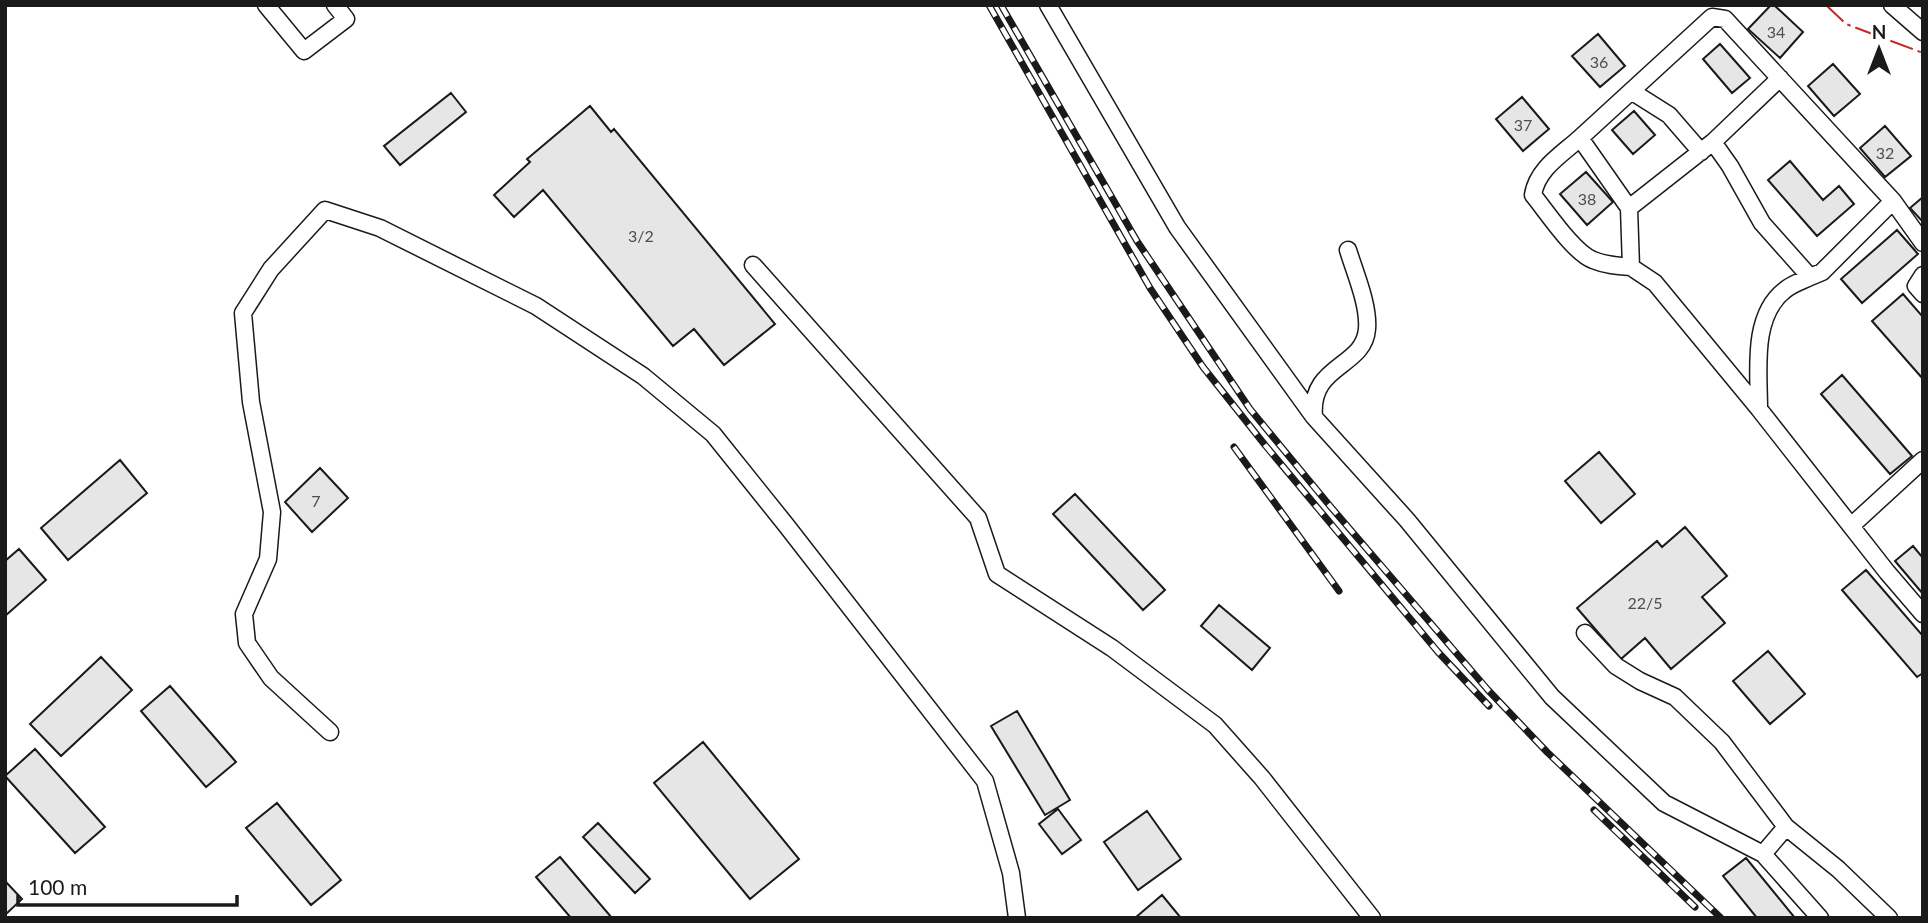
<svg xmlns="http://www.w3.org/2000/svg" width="1928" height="923" viewBox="0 0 1928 923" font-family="Lato,sans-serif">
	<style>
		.building { fill: #e6e6e6; stroke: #1a1a1a; stroke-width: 2 }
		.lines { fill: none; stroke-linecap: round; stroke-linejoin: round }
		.minor-casing { stroke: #1a1a1a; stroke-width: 19 }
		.minor { stroke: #fff; stroke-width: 16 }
		.rail-casing { stroke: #1a1a1a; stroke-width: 7 }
		.rail { stroke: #fff; stroke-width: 4.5; stroke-dasharray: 13; stroke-linecap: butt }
		.power { stroke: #c62828; stroke-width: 2; stroke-dasharray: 24 5 3.5 5; stroke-linecap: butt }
		.labels { text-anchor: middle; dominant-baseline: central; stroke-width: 5; stroke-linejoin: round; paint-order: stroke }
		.number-label { font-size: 16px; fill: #4d4d4d }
	</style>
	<rect width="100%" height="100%" fill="#fff"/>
	<path class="building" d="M1771 5H1774L1803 32 1780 58 1748 29Z
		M1598 34 1625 66 1600 87 1572 56Z
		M1720 44 1750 78 1732 93 1703 59Z
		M1833 64 1860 94 1834 116 1808 86Z
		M451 93 466 112 400 165 384 146Z
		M1522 97 1549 129 1523 151 1496 119Z
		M590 106 611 132 614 129 775 324 724 365 694 329 673 346 543 190 514 217 494 195 530 162 527 159Z
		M1634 111 1655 135 1633 154 1612 130Z
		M1885 126 1911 156 1885 177 1860 148Z
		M1790 161 1823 200 1839 186 1854 204 1817 236 1768 180Z
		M1586 172 1613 202 1587 225 1560 194Z
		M1923 197V222L1910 208Z
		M1897 230 1918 254 1862 303 1841 279Z
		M1903 294 1923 317V379L1872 321Z
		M1842 375 1912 456 1890 474 1821 394Z
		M1599 452 1635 494 1601 523 1565 481Z
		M120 460 147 493 68 560 41 528Z
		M320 468 348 498 312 532 285 502Z
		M1075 494 1165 590 1143 610 1053 514Z
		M1685 527 1727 576 1702 597 1725 623 1671 669 1645 638 1621 659 1577 608 1657 541 1662 547Z
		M1913 546 1923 558V594L1895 561Z
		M19 549 46 580 5 616V561Z
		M1866 570 1923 636V673L1917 677 1842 590Z
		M1219 605 1270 648 1252 670 1201 626Z
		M1768 651 1805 694 1770 724 1733 681Z
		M101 657 132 690 61 756 30 724Z
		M170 686 236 762 206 787 141 711Z
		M1017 711 1070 800 1045 815 991 726Z
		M703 742 799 859 750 899 654 783Z
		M35 749 105 827 75 853 5 776Z
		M277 803 341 880 311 905 246 828Z
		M1058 809 1081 840 1062 854 1039 824Z
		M1147 811 1181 859 1138 890 1104 842Z
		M598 823 650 879 635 893 583 837Z
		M560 857 612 918H571L536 877Z
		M1746 858 1795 918H1757L1723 876Z
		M5 881 22 899 5 915Z
		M1162 895 1181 918H1135Z"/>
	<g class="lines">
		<g class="minor-casing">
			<path id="minor" d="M266 5 304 51 346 19 335 5
				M1048 5 1177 227 1314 417
				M1892 5 1923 32
				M1631 91 1669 115 1701 152
				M1580 138 1712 17 1725 19 1893 201 1822 272 1810 277 1762 223 1730 166 1713 142 1629 208 1631 267 1655 283 1759 409 1887 572 1923 614
				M1713 142 1780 78
				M1893 201 1923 243
				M1629 208 1580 138C1561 155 1537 169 1533 195 1547 212 1574 253 1593 260 1605 265 1618 266 1631 267
				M1348 250C1355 273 1369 305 1367 329 1364 368 1309 364 1314 417L1407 520 1552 697 1664 803 1763 854 1786 827
				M753 265 978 518 997 574 1112 648 1215 725 1262 778 1372 918
				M1923 275 1916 286 1923 294
				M1759 409C1759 372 1751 316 1785 290 1792 284 1802 281 1810 277
				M1851 526 1923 460
				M1585 633 1616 666 1640 681 1675 697 1722 742 1786 827 1838 869 1889 918
				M330 732 271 678 247 643 244 614 268 559 272 512 251 402 243 313 271 269 325 210 380 228 536 306 643 376 713 434 786 525 985 781 1011 873 1017 918
				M1763 854 1820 918"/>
		</g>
		<use href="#minor" class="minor"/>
		<g class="rail-casing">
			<path id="rail" d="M989 5 1150 288 1203 367 1265 445 1438 652 1489 706
				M1001 5 1137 241 1250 409 1330 506 1488 690 1547 752 1721 918
				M1234 447 1339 591
				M1594 810 1695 907"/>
		</g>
		<use href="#rail" class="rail"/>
		<path class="power" d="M1826 5 1846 24 1923 53"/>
	</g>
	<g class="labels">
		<g class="number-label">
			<text x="1776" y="31">34</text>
			<text x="1599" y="61">36</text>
			<text x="1523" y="124">37</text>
			<text x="1885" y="152">32</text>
			<text x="1587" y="198">38</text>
			<text x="641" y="235">3/2</text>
			<text x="316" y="500">7</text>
			<text x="1645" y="602">22/5</text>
		</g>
	</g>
	<rect width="1928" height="923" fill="none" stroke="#1a1a1a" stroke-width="14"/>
	<g transform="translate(1879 49)" stroke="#ffffff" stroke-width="5" paint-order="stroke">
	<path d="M0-5L12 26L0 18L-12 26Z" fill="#1a1a1a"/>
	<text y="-10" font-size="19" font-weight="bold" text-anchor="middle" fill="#1a1a1a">N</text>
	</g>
	<path d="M18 895v10h219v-10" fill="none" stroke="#1a1a1a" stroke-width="3.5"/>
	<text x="28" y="895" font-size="21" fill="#1a1a1a" stroke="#ffffff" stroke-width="5" paint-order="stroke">100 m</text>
</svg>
